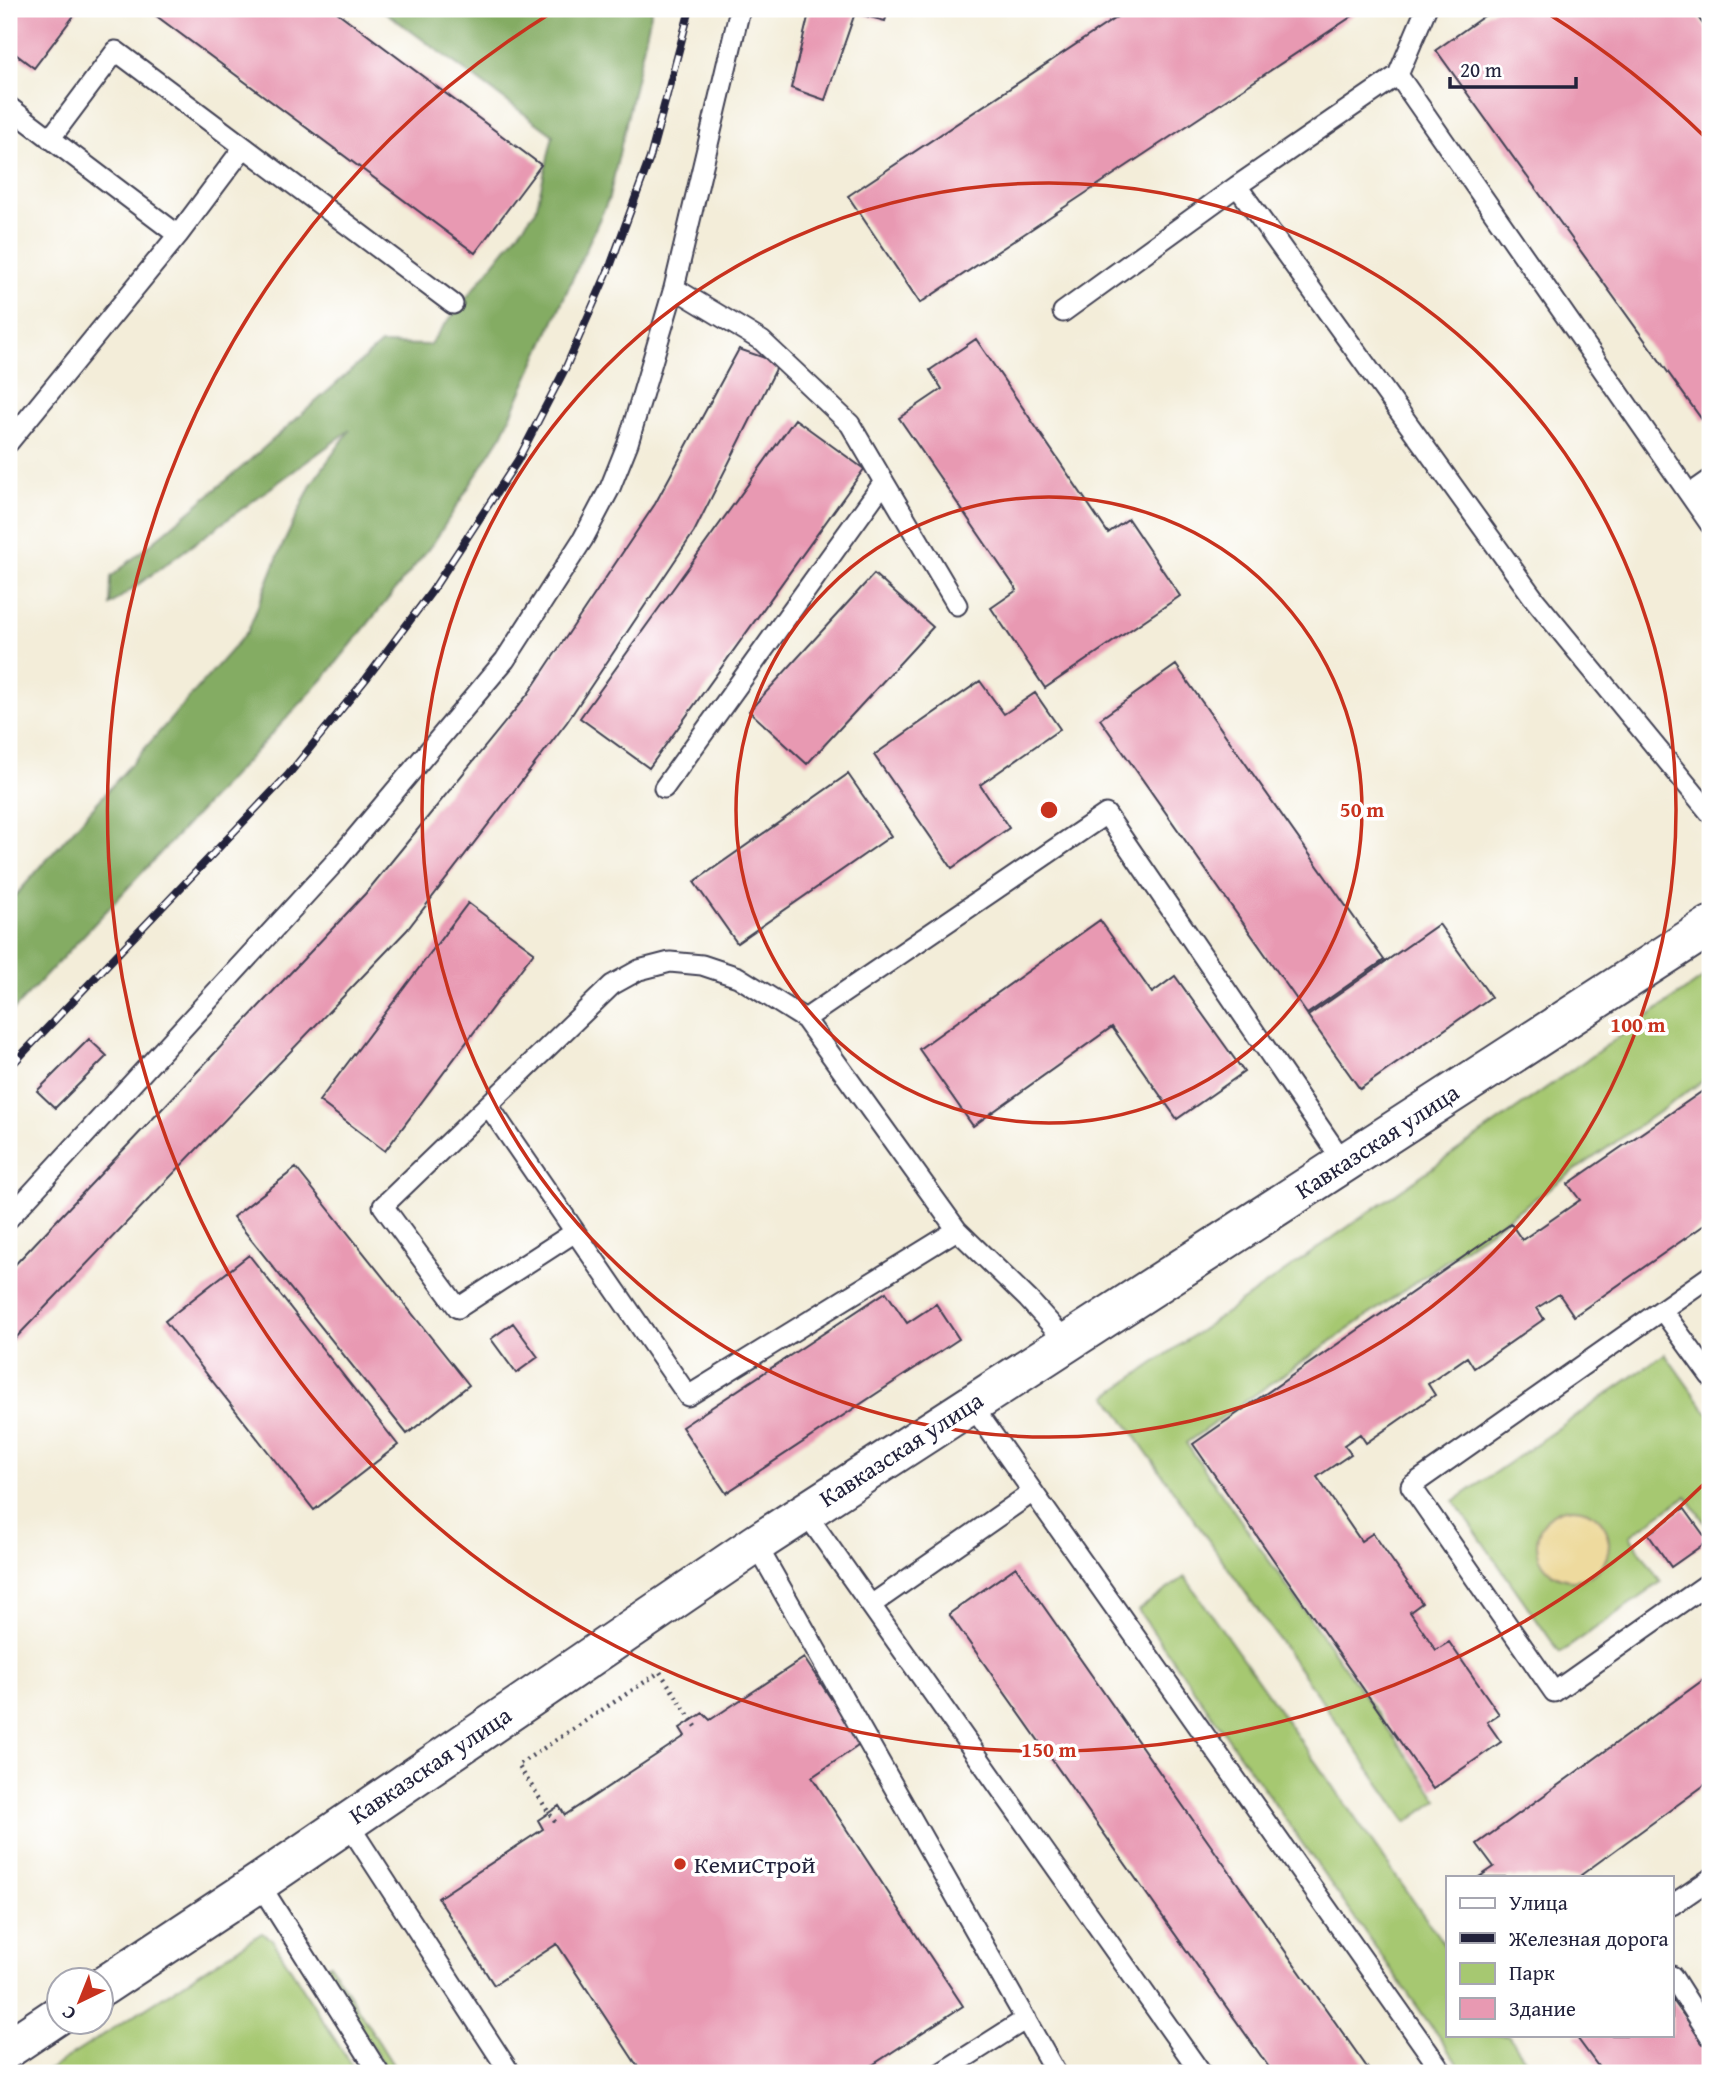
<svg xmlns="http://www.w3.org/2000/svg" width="1719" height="2082" viewBox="0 0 1719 2082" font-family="'Gentium Book Plus',serif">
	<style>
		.green { fill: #a6c871; stroke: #647556; stroke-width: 2; fill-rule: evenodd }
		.forest { fill: #84ac63; stroke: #53674f; stroke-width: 2 }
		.sand { fill: #eeda9e; stroke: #887e6c; stroke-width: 2 }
		.building { fill: #e899b2 }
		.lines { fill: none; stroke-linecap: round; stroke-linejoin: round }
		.lane-casing { stroke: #414053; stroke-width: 23 }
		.street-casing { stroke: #414053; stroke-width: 42 }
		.path { stroke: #414053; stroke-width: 4.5; stroke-dasharray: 2 5; stroke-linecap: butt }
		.lane { stroke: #fff; stroke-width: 19 }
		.street { stroke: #fff; stroke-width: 38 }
		.rail-casing { stroke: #22223b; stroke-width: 8 }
		.rail { stroke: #fff; stroke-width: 5; stroke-dasharray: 16; stroke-linecap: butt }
		.ring { fill: none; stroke: #c8321e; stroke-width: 3.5 }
		.poi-dot { fill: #c8321e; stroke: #fff; stroke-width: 2.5 }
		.labels { text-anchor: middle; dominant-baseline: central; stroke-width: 7; stroke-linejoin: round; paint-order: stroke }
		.street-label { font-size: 24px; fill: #22223b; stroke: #fff }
		.poi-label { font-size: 24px; fill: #22223b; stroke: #fff; text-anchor: start }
		.centre { fill: #c8321e; stroke: #fff; stroke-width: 3.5 }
		.ring-label { font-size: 21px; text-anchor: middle; font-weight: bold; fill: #c8321e; stroke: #fff; stroke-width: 7; stroke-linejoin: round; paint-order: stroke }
	</style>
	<rect width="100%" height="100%" fill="#fff"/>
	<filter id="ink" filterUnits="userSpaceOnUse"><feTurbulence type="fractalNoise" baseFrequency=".0143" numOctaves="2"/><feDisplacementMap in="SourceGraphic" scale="14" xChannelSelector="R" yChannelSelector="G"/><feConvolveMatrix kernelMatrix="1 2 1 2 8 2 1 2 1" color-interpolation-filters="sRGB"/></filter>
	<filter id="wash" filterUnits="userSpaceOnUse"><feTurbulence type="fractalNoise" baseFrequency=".00686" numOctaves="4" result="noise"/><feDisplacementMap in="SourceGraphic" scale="28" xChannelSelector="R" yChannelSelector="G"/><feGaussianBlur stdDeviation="1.57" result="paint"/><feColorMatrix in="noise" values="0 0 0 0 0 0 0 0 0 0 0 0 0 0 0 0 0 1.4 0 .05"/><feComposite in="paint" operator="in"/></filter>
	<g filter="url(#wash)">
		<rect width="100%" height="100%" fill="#f3edd9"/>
		<path class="green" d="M1710 973V1076L1186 1443 1438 1800 1407 1822 1107 1396Z
			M1665 1354 1710 1417V1530L1686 1496 1630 1536 1661 1582 1560 1653 1454 1501ZM1569 1508C1633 1510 1607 1605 1552 1574Z
			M1185 1577 1448 1950V2035H1508L1535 2073H1464L1138 1610Z
			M262 1933 272 1939 356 2073H44Z
			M330 1964 398 2073H389L323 1969Z"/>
		<path class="forest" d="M381 9H652L609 198 503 433 434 542 325 677 9 1015V903L248 631 280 551 312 483 350 430 110 605 111 577 241 468 381 344 429 345 536 210 553 135Z"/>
		<path class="sand" d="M1537 1544a36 36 0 1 1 72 0a36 36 0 1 1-72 0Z"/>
		<g id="blocks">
			<path class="building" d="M9 9H79L34 68 9 49Z
				M147 9H333L541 165 475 253Z
				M810 9H889L885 21 855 13 825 100 791 88Z
				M1129 9H1363L920 303 848 196Z
				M1494 9H1692L1710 34V416L1703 421 1436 50Z
				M976 339 1108 533 1128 519 1180 596 1045 688 991 608 1017 590 899 418 942 389 930 370Z
				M739 349 779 363 694 532 567 722 407 930 9 1345V1271L365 894 528 694 655 504Z
				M795 419 864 469 649 768 580 718Z
				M874 574 933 627 807 764 749 711Z
				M1176 665 1384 960 1307 1014 1100 719Z
				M980 681 1004 714 1035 693 1060 729 980 785 1009 828 952 868 874 755Z
				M848 774 891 836 737 943 694 882Z
				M468 903 534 952 385 1151 319 1101Z
				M1100 920 1152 993 1175 976 1244 1072 1177 1119 1112 1027 973 1126 919 1049Z
				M1439 924 1491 997 1360 1089 1308 1016Z
				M89 1039 107 1056 55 1108 37 1091Z
				M1710 1086V1221L1574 1316 1559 1294 1537 1308 1544 1319 1474 1368 1467 1357 1428 1384 1435 1395 1366 1443 1360 1434 1344 1445 1351 1454 1317 1477 1361 1541 1373 1533 1422 1603 1410 1612 1436 1650 1449 1642 1499 1714 1487 1722 1501 1742 1433 1789 1193 1444 1511 1224 1522 1240 1580 1200 1568 1184Z
				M296 1168 469 1385 407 1434 233 1217Z
				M249 1255 398 1445 314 1510 165 1321Z
				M886 1292 907 1323 936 1304 959 1339 726 1493 682 1427Z
				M513 1323 538 1357 516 1373 491 1339Z
				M1684 1508 1708 1541 1671 1567 1648 1534Z
				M1016 1567 1209 1843 1371 2073H1273L949 1614Z
				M804 1658 861 1744 812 1777 963 2006 860 2073H642L557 1944 494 1985 438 1898 543 1829 538 1820 559 1806 565 1815 685 1736 680 1728 703 1713 710 1720Z
				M1710 1675V1781L1581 1875 1583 1877H1479L1494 1867 1477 1844Z
				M1672 1999 1710 2052V2073H1603L1575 2035H1672Z"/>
		</g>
	</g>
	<g filter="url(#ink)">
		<use href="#blocks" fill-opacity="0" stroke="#414053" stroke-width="2"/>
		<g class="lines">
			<g class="lane-casing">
				<path id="lane" d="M1398 75 1426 9
					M9 107 178 235
					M50 139 116 51 244 147
					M1237 186 1398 75 1710 524
					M1063 312 1237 186 1535 600 1710 813
					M9 442 178 235 244 147 453 304
					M884 482 957 605
					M1690 494 1710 480
					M664 788 884 482 850 424 762 341 674 288
					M805 1019 957 1230
					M488 1105 383 1206 458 1308 575 1232
					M9 1218 337 860 505 660 583 539 610 488 628 443 674 288 740 9
					M1710 1276 1411 1486 1554 1692 1710 1582
					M1662 1310 1710 1376
					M1067 1342 1028 1299 957 1230 688 1396 488 1105 612 985 639 970 670 962 702 965 738 977 805 1019 1106 814 1344 1163
					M971 1404 1443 2073
					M805 1512 1201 2073
					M756 1544 1056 2073
					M871 1605 1033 1492
					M347 1822 510 2073
					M259 1883 379 2073
					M1672 1905 1710 1879
					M1672 1976 1710 2036
					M941 2073 1026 2019"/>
			</g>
			<g class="street-casing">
				<path id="street" d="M102 1987 259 1883 756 1544 1710 926
					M9 2048 60 2014"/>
			</g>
			<path class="path" d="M555 1822 518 1765 660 1672 697 1728"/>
			<use href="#lane" class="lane"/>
			<use href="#street" class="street"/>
			<g class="rail-casing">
				<path id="rail" d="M9 1068 288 775 366 679 432 591 518 460 566 367 611 264 650 158 690 9"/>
			</g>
			<use href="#rail" class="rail"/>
		</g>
	</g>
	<g class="ring">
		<circle cx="1049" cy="810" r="313"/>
		<circle cx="1049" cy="810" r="627"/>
		<path d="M1708 1480A940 940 0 1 1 551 13M1547 13A940 940 0 0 1 1708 140"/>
	</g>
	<circle class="poi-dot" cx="680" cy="1864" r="7"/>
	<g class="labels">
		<g class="street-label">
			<text transform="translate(1377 1141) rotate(-33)">Кавказская улица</text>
			<text transform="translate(901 1449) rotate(-33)">Кавказская улица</text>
			<text transform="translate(430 1765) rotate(-34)">Кавказская улица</text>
		</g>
		<g class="poi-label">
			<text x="694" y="1864">КемиСтрой</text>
		</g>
	</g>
	<circle cx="1049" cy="810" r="10" class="centre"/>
	<g class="ring-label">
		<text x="1362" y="817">50 m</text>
		<text x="1638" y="1032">100 m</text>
		<text x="1049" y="1757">150 m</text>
	</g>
	<rect width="1719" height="2082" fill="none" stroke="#fff" stroke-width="35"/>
	<rect x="1446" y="1876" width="228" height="161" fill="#ffffff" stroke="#a7a7b1" stroke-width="2"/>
	<rect x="1460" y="1898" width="35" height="10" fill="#ffffff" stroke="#a7a7b1" stroke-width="2"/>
	<text x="1509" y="1910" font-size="21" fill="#22223b">Улица</text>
	<rect x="1460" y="1933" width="35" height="10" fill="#22223b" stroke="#a7a7b1" stroke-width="2"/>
	<text x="1509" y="1946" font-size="21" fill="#22223b">Железная дорога</text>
	<rect x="1460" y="1963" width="35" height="21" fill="#a6c871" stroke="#a7a7b1" stroke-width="2"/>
	<text x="1509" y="1980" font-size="21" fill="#22223b">Парк</text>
	<rect x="1460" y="1998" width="35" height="21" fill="#e899b2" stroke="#a7a7b1" stroke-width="2"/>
	<text x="1509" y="2016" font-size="21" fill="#22223b">Здание</text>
	<g transform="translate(80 2001) rotate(223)"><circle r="33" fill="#ffffff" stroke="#a7a7b1" stroke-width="2"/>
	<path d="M0-5L12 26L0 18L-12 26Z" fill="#c8321e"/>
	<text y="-10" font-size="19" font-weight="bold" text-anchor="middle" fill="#22223b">С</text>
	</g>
	<path d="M1450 77v10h126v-10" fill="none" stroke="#22223b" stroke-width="3.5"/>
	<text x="1460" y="77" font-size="21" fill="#22223b" stroke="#ffffff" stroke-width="5" paint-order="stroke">20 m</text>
</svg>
